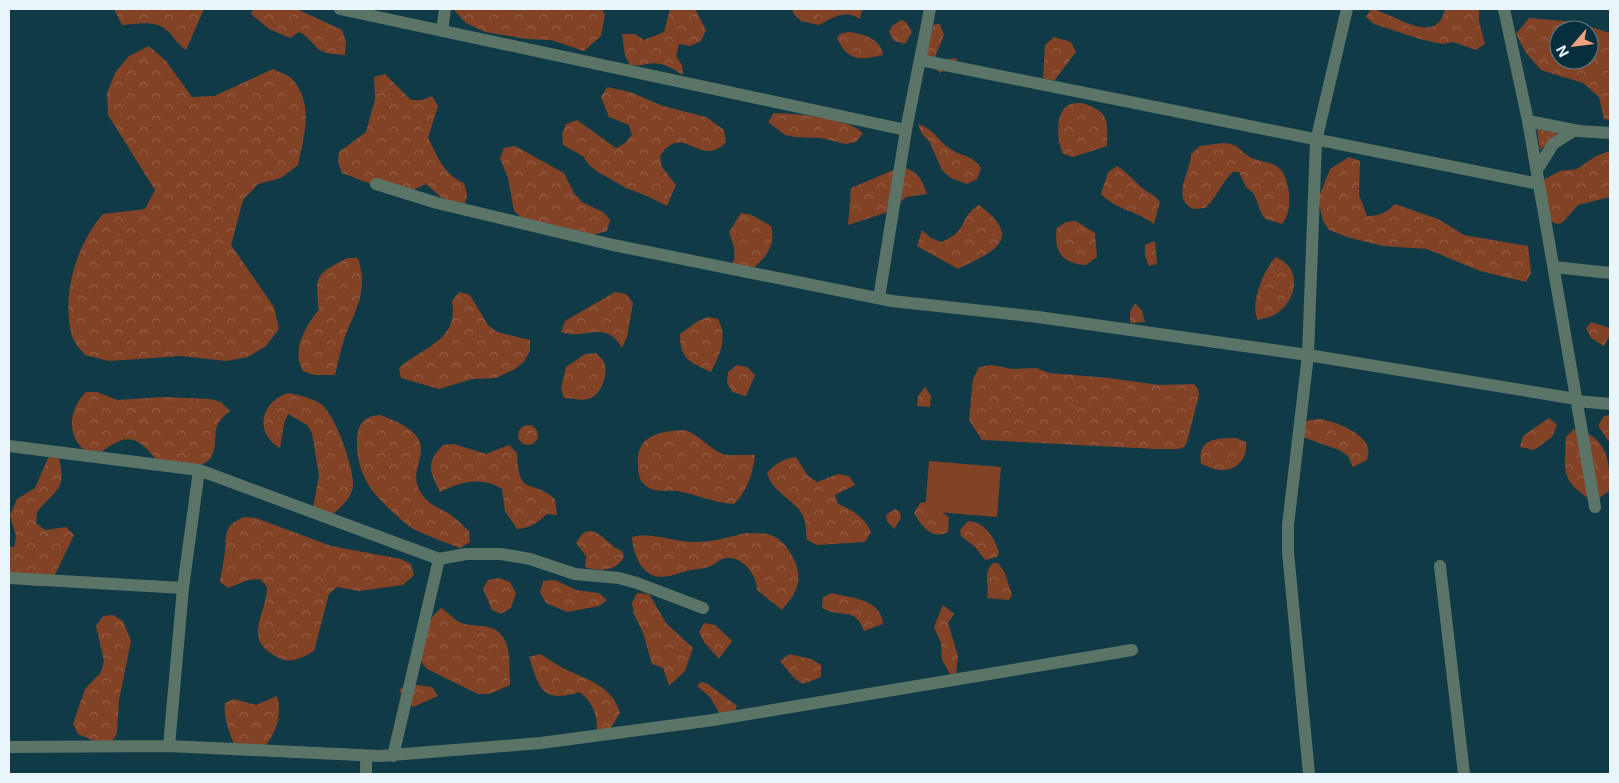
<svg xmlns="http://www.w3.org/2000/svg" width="1619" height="783" viewBox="0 0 1619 783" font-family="Inter,sans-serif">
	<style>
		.grass { fill: url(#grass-dots) }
		.forest { fill: url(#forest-crowns); fill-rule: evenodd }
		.pitch { fill: #824226 }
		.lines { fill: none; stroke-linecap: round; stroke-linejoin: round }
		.minor { stroke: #5a7567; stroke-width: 12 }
	</style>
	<defs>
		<pattern id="grass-dots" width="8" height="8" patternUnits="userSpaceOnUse" patternTransform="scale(1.25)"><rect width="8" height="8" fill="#824226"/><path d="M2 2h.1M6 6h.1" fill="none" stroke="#945e46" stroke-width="1.8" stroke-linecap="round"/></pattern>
		<pattern id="forest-crowns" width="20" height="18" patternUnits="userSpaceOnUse" patternTransform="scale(1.25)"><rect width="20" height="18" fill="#824226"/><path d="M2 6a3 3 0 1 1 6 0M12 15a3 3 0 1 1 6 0" fill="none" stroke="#945e46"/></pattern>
	</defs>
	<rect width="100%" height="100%" fill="#113a47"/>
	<path class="grass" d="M1537 129 1558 133 1540 150Z"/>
	<path class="forest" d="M114 9H204L186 50C178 44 175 39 169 32 156 19 139 24 122 25Z
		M253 9H297L342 30 346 41 345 55C339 54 330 55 324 52 313 48 311 37 299 32L290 38 269 29 251 14Z
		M453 9H601L605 14 601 36 584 51 551 40 527 39 485 32 466 23Z
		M670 9H695L706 30 701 41 690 46 679 44 676 56 682 65 683 75C676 71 669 66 661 64 650 61 641 67 630 65L625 56 622 34H635L644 40 664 32Z
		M793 9H862L860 19C844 9 833 18 819 25L801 21 793 13Z
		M1371 9C1393 12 1436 49 1445 9H1479V21L1485 44 1476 50 1453 42 1442 44 1420 39 1374 24 1366 17Z
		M1529 18 1576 22 1610 33V120L1604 119 1599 97 1583 83 1541 70 1526 53 1516 34ZM1559 30H1589V60H1559Z
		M901 20 906 22 912 32 905 44 894 41 889 32 892 26Z
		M935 24H940L944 35 935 57 940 60 957 58 955 64 940 73 928 62 922 35Z
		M847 32C861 33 881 38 883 55 860 60 848 62 837 38L840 34Z
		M1054 37 1071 42 1076 52 1054 81 1043 78 1045 45Z
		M149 46 166 61 192 97 214 96 273 69C279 72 289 75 293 80 314 105 304 136 298 165L281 178 258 184 243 200 231 245 274 307 279 329 266 346 248 357 226 361 181 356 109 361 85 355C81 350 74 343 72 336 61 296 76 245 103 214L145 209 155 190 108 115 107 93 115 73 129 56Z
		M385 74 411 100H422L432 96 438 106 428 138C438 157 444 175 464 183L467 195 464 206 442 198 426 184 407 193 384 189 342 173 338 162 339 152 366 132 375 99 374 77Z
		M607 87 630 92 663 106 706 117 724 130 726 142C700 170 683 120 660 156L662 167 676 185 667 206 647 196 626 188 598 172 589 165 583 156 563 145 562 134 566 124 577 120 616 148 625 143 632 135 629 125 609 117 601 97Z
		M1082 103C1109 112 1108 119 1107 146L1073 157 1063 154C1057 141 1054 113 1069 105 1072 103 1078 103 1082 103Z
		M774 113C797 114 846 117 863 133L856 142 845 144 822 138 795 137 785 135 768 122Z
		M918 124C936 130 937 141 952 150 964 158 970 153 981 168L977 179 967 184 951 178 942 170 929 141 922 134Z
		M1223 143C1240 144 1238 150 1250 157 1259 162 1272 161 1280 169 1291 180 1293 213 1282 224L1266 219 1262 215 1254 194 1246 187 1239 172H1233C1222 182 1217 197 1205 208L1193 209C1170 197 1191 172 1191 154L1200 146Z
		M515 146 564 173 574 193 582 202 603 212 610 220 607 231 586 237 523 219 514 211 508 178 500 158 504 148Z
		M1610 151V197L1578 205 1562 223 1557 224C1543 220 1532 201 1535 187L1543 180 1560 171 1577 169 1596 156Z
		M1349 157 1360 161 1359 195 1367 216C1379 216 1386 213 1395 204L1438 219 1464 235 1528 246 1531 273 1526 282 1480 271 1427 249 1383 246 1350 238 1329 230 1323 221 1318 199 1330 169Z
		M1117 166C1127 172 1133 180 1141 187 1148 193 1154 194 1160 202L1154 224C1137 211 1116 210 1101 194L1108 172Z
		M898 168C915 167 922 178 927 194L906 197 891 211 848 225 851 188Z
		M979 205C1025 239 994 251 958 269L917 246 922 230 931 238 941 242C970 231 958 217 979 205Z
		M741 213 752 215 771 226C777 246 763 262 747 273L728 270C739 257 734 247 729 232Z
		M1076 221 1095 233 1097 257 1086 265C1063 264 1053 252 1057 228L1066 222Z
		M1155 241 1157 264 1149 266 1145 256V245Z
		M1276 257C1300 267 1299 295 1280 311 1274 316 1266 318 1258 320 1249 305 1264 268 1276 257Z
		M347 258H358C369 293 355 309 344 340 340 351 338 364 335 375H314L303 371C291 349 305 328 319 309 314 275 317 274 347 258Z
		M459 292 470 295 488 325 497 332 530 340V351L524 362 515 369 496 378 472 379 439 389 401 378 399 368C424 346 459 341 452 301Z
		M615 292 626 294 633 303 627 337 622 348C606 318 583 341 561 332L565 321Z
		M1135 303 1142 311 1145 322 1130 323V312Z
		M708 317 718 319C728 338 720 354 711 372 690 362 680 360 680 334L698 321Z
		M1591 322 1610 328 1609 337 1604 346 1591 338 1586 328Z
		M596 353C598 356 603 359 604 362 609 374 601 396 588 399 581 401 571 398 564 398L561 388 566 367 585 354Z
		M737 365 747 367 755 375 746 396 732 392 727 383 728 372Z
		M991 365 1013 369 1036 368 1049 373 1109 378 1159 385 1194 384 1198 389 1199 395 1187 442 1184 447 1179 449H1156L982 440 969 420 973 379 979 367Z
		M925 387 931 396 930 407 917 406 918 396Z
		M86 392H97L117 400 164 397 210 399 221 402 230 411C225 415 220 419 217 426 213 437 220 462 198 465 186 467 170 463 158 462 134 430 123 435 95 457 67 444 65 413 86 392Z
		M288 393C299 395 312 398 321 404 335 414 358 475 352 491 348 501 340 508 332 515L313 508 319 476 312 433 307 425 288 414 284 424 280 448C254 433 260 402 288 393Z
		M380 415C458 443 395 465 425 498 431 506 444 510 451 515 458 520 463 526 469 531L470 542 460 548C444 542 428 536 413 529 407 525 401 519 395 514 370 492 356 473 357 439 358 423 365 416 380 415Z
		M1610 415V443L1598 426 1604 416Z
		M1549 418 1557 425 1552 437 1534 450 1520 447 1523 436Z
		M1321 419C1335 422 1364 432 1368 448 1369 451 1368 456 1367 460L1353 467 1348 456 1339 450 1297 435 1300 425 1309 420Z
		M518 435a10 10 0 1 1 20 0a10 10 0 1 1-20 0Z
		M1574 429C1607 436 1610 460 1610 490L1594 502C1561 480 1564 475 1566 437Z
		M685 430C700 435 709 449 723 454 733 457 744 454 755 455 753 473 747 492 734 504 714 503 696 494 677 491 666 490 652 493 644 484 639 480 638 472 638 466 635 435 660 431 685 430Z
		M1236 438 1246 442C1248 457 1238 471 1220 470 1214 470 1207 466 1201 464 1197 439 1215 438 1236 438Z
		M454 444 486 454 509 445 517 453C519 499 530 477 555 499L557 515 547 514C537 523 530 528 517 529L505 511 502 489C481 476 461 482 440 492 430 472 425 463 443 445Z
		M58 455C68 490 56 489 37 512L36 523 45 530 66 527 74 535 53 579 44 586H33L15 574 9 573V547H14L16 536 10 515 17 499 35 488 48 458Z
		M796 457 808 476 817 482 838 474 849 476 855 485 835 495 838 504C853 510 865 518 871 532L865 542 817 545 807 540C806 533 806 523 803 516 794 498 774 495 767 473 776 463 783 459 796 457Z
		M925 502 936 506 949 518 948 532C932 540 922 527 914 513L920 503Z
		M895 509 900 512 901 518 894 529 887 521 886 515Z
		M244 517 256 518 331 546 401 559 411 564 414 575 403 585 359 591 337 587 329 594 314 651C299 659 291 665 275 656 242 637 267 614 267 587L260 579 248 580 228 588 220 582C221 572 224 561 225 551 226 532 225 525 244 517Z
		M968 521C985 522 994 537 999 552L997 557 985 560 975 547 961 536 960 530Z
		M588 531C604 532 608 546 622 551L624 556C619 571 598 572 585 567L586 556 576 543 583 533Z
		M746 533C754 534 763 532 770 535 786 539 802 567 798 583 796 594 788 602 782 610L757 590C757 574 741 553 722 559 719 560 716 563 713 565 705 569 695 569 687 571 679 573 669 577 660 577 641 576 633 553 632 537 653 532 671 541 691 542 710 543 728 537 746 533Z
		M993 563H998L1005 573 1012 595 1009 600 987 598C990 585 982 573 993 563Z
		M499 578 510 582 516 593 511 608 501 614 492 610 483 589 488 580Z
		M555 580 576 590 599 593 607 600 599 606 567 612 546 603 540 592 543 581Z
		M637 593 649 594 666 623 693 648 685 671 669 686 663 668 652 664 643 633 634 614 632 603Z
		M832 593C854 599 881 599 883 624L864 631C855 605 840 619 822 608L823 597Z
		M943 605 954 614 948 623 958 656 956 674 952 677 942 660 941 643 934 627Z
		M441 608C447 612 453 618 459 622 476 630 496 619 506 643 511 654 509 672 510 685L489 694H478L427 669 420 660 416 648 433 616Z
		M113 615 123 621 131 641 119 700 117 733 111 743H99L78 734 73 724 85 689 101 672 104 661 96 626 103 616Z
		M704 623 715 625 732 641 719 659 704 642 699 632Z
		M540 654C547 658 554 663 561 667 584 679 612 684 620 713L609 731 597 730C597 714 593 703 580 692 543 703 540 691 529 657Z
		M789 654 811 659 821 665V677L803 684 794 678 780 661Z
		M701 682 708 684 737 706 735 712 722 718 710 697 697 686Z
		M408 684 432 687 438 696 413 707 405 699 399 690Z
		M277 696C283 715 275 737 261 750L234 744C229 731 223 716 225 703L234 699 256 705Z"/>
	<path class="pitch" d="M929 461 1001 467 997 517 925 511Z"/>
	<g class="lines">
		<path class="minor" d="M340 9 906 130
			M1504 9 1528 121 1595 507
			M442 31 445 9
			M920 60C1127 100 1332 144 1539 184
			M1528 121 1579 131 1610 133
			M1537 170 1553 144 1575 130
			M376 184 437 203 613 245 892 301 1038 317 1308 355 1576 399
			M1554 267 1610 273
			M879 298 906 130 930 9
			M1576 401 1610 404
			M9 446 199 470 439 559 393 756
			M439 559 466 554H501L530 559 575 574 619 578 637 583 703 608
			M1440 566 1464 774
			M9 578 183 588
			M169 746 183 588 199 470
			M9 747 169 746 380 756 541 743 713 720 1132 650
			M366 774V756
			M1309 774 1288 552V525L1308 355 1316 141 1347 9"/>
	</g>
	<rect width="1619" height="783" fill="none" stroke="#e8f6fb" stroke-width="20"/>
	<g transform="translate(1574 45) rotate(242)"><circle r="24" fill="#052f3c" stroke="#607f88"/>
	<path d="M0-4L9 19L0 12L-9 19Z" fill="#f2a17e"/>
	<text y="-8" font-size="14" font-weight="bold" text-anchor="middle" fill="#e8f6fb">N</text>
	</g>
</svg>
